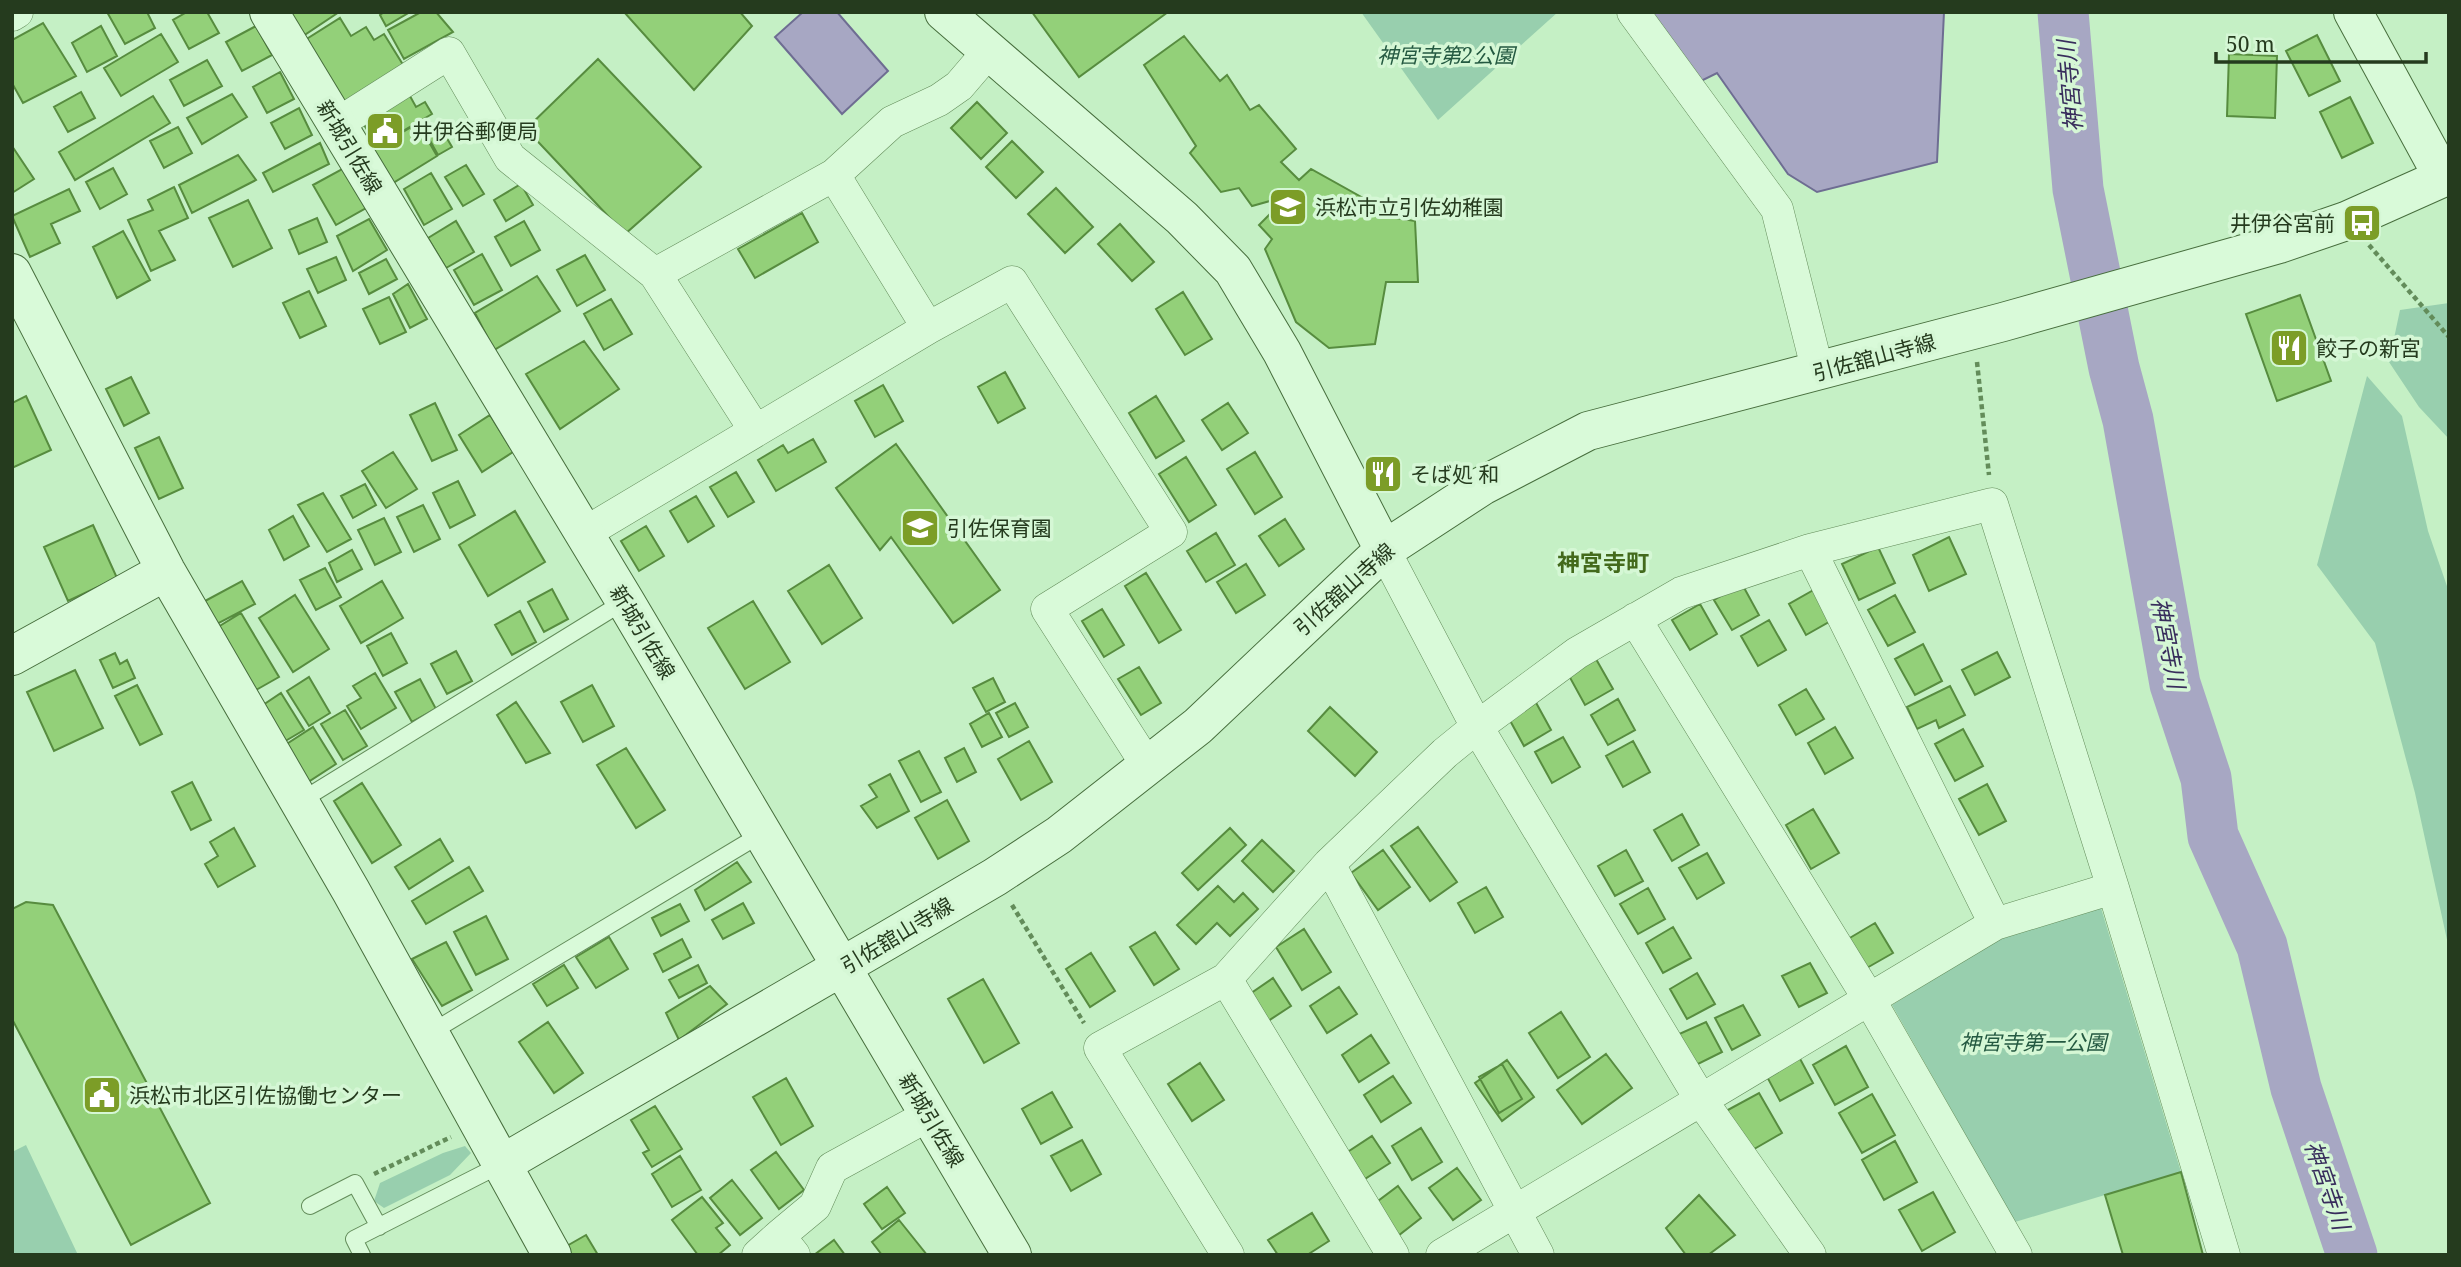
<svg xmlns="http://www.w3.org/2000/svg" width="2461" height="1267" viewBox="0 0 2461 1267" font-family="'Noto Serif','Noto Sans JP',serif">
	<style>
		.green { fill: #98cfae }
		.water { fill: #a7a7c3; stroke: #6e6d92; stroke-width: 2 }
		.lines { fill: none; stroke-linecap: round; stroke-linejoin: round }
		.river { stroke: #a7a7c3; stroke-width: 51 }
		.building { fill: #93d079; stroke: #578c3f; stroke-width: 2 }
		.lane-casing { stroke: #638c5a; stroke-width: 18 }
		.street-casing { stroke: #638c5a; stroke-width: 33 }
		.secondary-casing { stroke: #476e3d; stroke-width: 40 }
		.path { stroke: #638c5a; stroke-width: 4.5; stroke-dasharray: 5 3.5; stroke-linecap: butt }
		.lane { stroke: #d9fad9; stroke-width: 16 }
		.street { stroke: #d9fad9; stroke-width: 32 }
		.secondary { stroke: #d9fad9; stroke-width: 38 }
		.labels { text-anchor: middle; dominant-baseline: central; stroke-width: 7; stroke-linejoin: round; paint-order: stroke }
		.park-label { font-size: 21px; font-style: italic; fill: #245941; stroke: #d5f7d5 }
		.poi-label { font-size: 21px; fill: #253b1e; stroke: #d5f7d5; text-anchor: start }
		.street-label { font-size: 21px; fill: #253b1e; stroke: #d5f7d5 }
		.water-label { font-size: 23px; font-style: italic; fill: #382d5c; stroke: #d5f7d5 }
		.neighbourhood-label { font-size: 23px; font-weight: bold; fill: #436a1c; stroke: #d5f7d5 }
	</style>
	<rect width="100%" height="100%" fill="#c5f0c5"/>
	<path class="green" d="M1361 12H1558L1438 120Z
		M2449 303V439L2419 407 2389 362 2400 310Z
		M2367 376 2402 416 2428 531 2449 592V949L2415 793 2375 643 2317 565Z
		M2101 908 2181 1172 2015 1222 1892 1005 2001 937Z
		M26 1145 78 1255H12V1152Z
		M465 1146 471 1153 450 1175 384 1208 374 1201 380 1183 443 1153Z"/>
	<path class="water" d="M803 12H837L888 71 842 114 775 37Z
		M1646 12H1944L1937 162 1817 192 1788 174 1717 73 1699 82Z"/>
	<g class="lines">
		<path class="river" d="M2063 12 2078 189 2114 368 2128 420 2175 684 2206 778 2213 836 2262 946 2296 1088 2352 1255"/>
	</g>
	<path class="building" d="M107 12H147L155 28 125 44Z
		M187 12H207L219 33 189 49 173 20Z
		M285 12H339L300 38Z
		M384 12H410L386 26 380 15Z
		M421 12H436L453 32 404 59 388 30Z
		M624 12H740L752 26 694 90Z
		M1032 12H1168L1079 77Z
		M340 18 351 36 366 27 374 40 384 34 405 68 346 104 305 40Z
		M43 23 76 76 23 103 12 83V40Z
		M101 26 117 56 87 72 72 43Z
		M256 26 272 55 242 71 226 42Z
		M161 34 178 62 121 96 104 68Z
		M2317 35 2340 81 2309 96 2286 51Z
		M1184 36 1220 81 1227 75 1250 110 1259 105 1296 149 1281 162 1299 180 1311 169 1363 198 1359 212 1415 221 1418 282H1386L1375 344 1329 348 1296 322 1265 249 1272 239 1259 225 1275 209 1270 201 1252 206 1239 188 1221 192 1190 153 1196 146 1144 65Z
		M2229 54 2277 56 2275 118 2227 116Z
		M598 59 701 167 625 234 526 129Z
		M207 60 222 86 184 106 170 80Z
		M280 72 294 99 267 113 253 87Z
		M405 87 416 107 425 102 432 114 377 146 358 115Z
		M81 92 95 118 68 132 54 107Z
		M232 94 247 117 202 144 187 118Z
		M153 96 170 123 75 180 59 152Z
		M2350 97 2373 143 2342 158 2320 112Z
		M977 102 1007 133 981 159 951 128Z
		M299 108 312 135 285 149 271 123Z
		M418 123 437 156 393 183 373 150Z
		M438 123 452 147 438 155 428 137 432 135 428 129Z
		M178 127 192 153 164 168 150 141Z
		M1012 141 1043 172 1016 198 986 167Z
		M320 143 329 164 273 192 263 173Z
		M12 146 34 179 12 193Z
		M238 155 256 180 192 213 179 185Z
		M466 165 484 194 463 206 445 177Z
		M113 168 127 194 100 209 86 182Z
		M344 168 366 208 336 225 313 185Z
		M431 173 452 209 424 225 404 189Z
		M521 184 533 205 506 221 494 200Z
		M174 187 188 218 159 231 175 260 151 271 128 220 153 210 148 200Z
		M1056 188 1093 227 1065 253 1028 214Z
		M69 189 80 211 51 224 60 243 30 257 12 216Z
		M248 200 272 248 233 267 209 218Z
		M802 213 818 242 755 278 738 249Z
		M317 218 327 242 299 254 289 230Z
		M369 219 387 250 353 271 337 236Z
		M456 221 474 252 446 268 428 238Z
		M524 221 540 250 511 266 495 237Z
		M1120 224 1154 262 1132 281 1098 244Z
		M123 231 150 280 117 298 93 247Z
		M482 254 502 290 474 305 454 270Z
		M585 255 605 290 577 306 557 270Z
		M336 257 346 280 318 293 307 269Z
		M386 259 397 279 369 294 359 273Z
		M537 276 560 311 494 350 475 313Z
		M408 284 427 319 410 328 393 294Z
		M309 291 326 326 300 338 283 303Z
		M1183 292 1212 339 1185 355 1156 309Z
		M2300 295 2331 381 2277 401 2246 314Z
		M389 297 406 332 380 344 363 309Z
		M611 299 632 334 604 350 584 314Z
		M584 341 619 389 560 429 526 374Z
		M1005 372 1025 408 998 423 978 387Z
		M131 377 149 413 124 426 106 389Z
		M883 385 903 421 875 437 855 401Z
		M26 396 51 450 12 468V403Z
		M1156 396 1184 441 1156 458 1129 413Z
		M435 403 457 450 432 461 410 415Z
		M1228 403 1248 433 1222 450 1202 420Z
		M490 415 513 452 482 472 459 435Z
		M159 437 183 488 159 499 135 448Z
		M813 439 826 462 776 491 758 460 783 445 788 453Z
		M896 444 1000 590 953 623 891 537 880 550 836 488Z
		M393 452 417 489 386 508 362 471Z
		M1255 452 1282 497 1255 514 1227 469Z
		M1186 457 1216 505 1189 522 1159 474Z
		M736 472 754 502 728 517 710 487Z
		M458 481 475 515 450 528 433 493Z
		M365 484 376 505 353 518 341 496Z
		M323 493 351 539 327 552 298 505Z
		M696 496 714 526 688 542 670 511Z
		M423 505 440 539 414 552 397 517Z
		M515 511 545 562 488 596 459 545Z
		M293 516 309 546 284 560 269 530Z
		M384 518 401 552 375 565 358 530Z
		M1285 519 1304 549 1279 566 1259 536Z
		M93 525 117 578 68 601 44 547Z
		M646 526 664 556 639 571 621 541Z
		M1216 533 1235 565 1206 582 1187 551Z
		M1949 537 1966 574 1929 591 1913 555Z
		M1878 547 1895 583 1859 600 1842 564Z
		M352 550 362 569 337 582 329 563Z
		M1246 564 1265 595 1236 613 1217 582Z
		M829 565 862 618 822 644 788 591Z
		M325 568 341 597 316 610 300 580Z
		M1146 573 1181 630 1159 643 1125 586Z
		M242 581 255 604 217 624 205 601Z
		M382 581 403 618 361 643 340 606Z
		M1742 584 1759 615 1732 630 1714 600Z
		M1817 588 1834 619 1806 635 1789 604Z
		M552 589 568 619 544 632 528 602Z
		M295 595 329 649 293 672 259 618Z
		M1895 595 1915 632 1888 646 1868 610Z
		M753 601 790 662 745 689 708 628Z
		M1700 604 1717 634 1690 650 1672 620Z
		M1102 609 1124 645 1104 657 1082 621Z
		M520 611 536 642 512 655 495 625Z
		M241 613 279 677 256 690 218 627Z
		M1769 620 1786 650 1758 666 1741 636Z
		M391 633 407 663 383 676 367 646Z
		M1923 644 1942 681 1915 695 1895 659Z
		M456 651 472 681 447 694 431 664Z
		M1997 652 2010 677 1975 695 1962 670Z
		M115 653 120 664 127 660 135 678 113 688 100 660Z
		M1596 659 1613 689 1585 705 1568 674Z
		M1139 667 1161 703 1141 715 1118 679Z
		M75 670 103 728 54 751 27 692Z
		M375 673 396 708 361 729 347 706 361 698 353 686Z
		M309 677 330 713 309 726 287 691Z
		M993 678 1005 702 986 712 973 688Z
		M420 679 436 709 412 722 395 692Z
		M137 685 162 734 140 745 115 696Z
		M592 685 614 726 583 742 561 702Z
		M1950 686 1965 715 1939 728 1936 720 1917 729 1907 707Z
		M1806 689 1824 719 1796 735 1779 705Z
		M281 693 304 730 282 743 260 707Z
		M1534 699 1551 730 1524 746 1507 715Z
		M1618 699 1635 730 1608 745 1591 715Z
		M516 702 550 753 526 763 497 715Z
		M1015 703 1028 727 1009 737 996 713Z
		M1330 707 1377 752 1355 776 1308 731Z
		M345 710 367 746 343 760 321 724Z
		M989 713 1002 737 982 747 970 724Z
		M313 727 336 764 305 784 282 747Z
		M1835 727 1853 758 1825 774 1808 743Z
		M1963 729 1983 766 1955 781 1935 744Z
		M1563 737 1580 767 1552 783 1535 752Z
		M1029 741 1052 782 1021 800 998 759Z
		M1633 741 1650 772 1623 787 1606 756Z
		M626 748 665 810 636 828 597 765Z
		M964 748 976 772 957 782 945 758Z
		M919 751 941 792 921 802 899 761Z
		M890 774 909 811 877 828 861 806 877 797 869 785Z
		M192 782 211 820 191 830 172 792Z
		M362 783 401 845 372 863 334 801Z
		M1987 784 2006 821 1979 835 1959 799Z
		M947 800 969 841 938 859 915 818Z
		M1813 809 1839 853 1811 869 1786 825Z
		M1682 814 1699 845 1672 861 1654 830Z
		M1418 827 1457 882 1430 901 1391 846Z
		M234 828 255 866 218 887 205 864 218 856 210 842Z
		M1230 828 1246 845 1198 890 1182 873Z
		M440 839 453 861 409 889 395 867Z
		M1262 840 1294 871 1273 892 1242 861Z
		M1383 850 1410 887 1378 910 1351 873Z
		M1626 850 1643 881 1615 896 1598 866Z
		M1707 853 1724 883 1697 899 1679 868Z
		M737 862 751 882 705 910 695 890Z
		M469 867 483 891 426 924 412 901Z
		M1218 886 1234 902 1243 893 1258 909 1230 936 1217 923 1196 944 1177 925Z
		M1486 887 1503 917 1475 933 1458 903Z
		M1648 888 1665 919 1638 934 1620 904Z
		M26 902 53 905 210 1203 131 1245 12 1019V909Z
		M743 903 754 923 723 939 712 920Z
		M680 904 689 921 661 936 652 918Z
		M486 916 508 959 476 975 454 932Z
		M1875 923 1893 953 1865 969 1848 939Z
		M1673 927 1691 958 1663 973 1646 943Z
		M1304 929 1331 972 1302 990 1276 947Z
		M1155 932 1179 969 1154 985 1130 947Z
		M609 937 628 969 596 988 576 957Z
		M682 939 691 957 663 972 654 954Z
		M446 942 472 990 442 1006 412 959Z
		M1091 953 1115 991 1090 1007 1066 969Z
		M1810 963 1827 993 1799 1007 1782 976Z
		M564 965 578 988 547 1006 533 984Z
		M698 965 707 983 679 998 669 980Z
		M1697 973 1715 1004 1687 1019 1670 989Z
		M1273 978 1291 1006 1262 1025 1244 998Z
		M983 979 1019 1043 984 1063 948 999Z
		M710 986 727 1004 679 1040 666 1013Z
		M1339 987 1357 1014 1327 1033 1310 1006Z
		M1743 1005 1760 1035 1732 1050 1715 1018Z
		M1561 1012 1590 1057 1558 1078 1529 1033Z
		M548 1022 583 1073 554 1093 519 1042Z
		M1706 1022 1722 1052 1694 1066 1677 1035Z
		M1371 1035 1389 1063 1359 1082 1342 1055Z
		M1846 1046 1868 1087 1835 1105 1813 1065Z
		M1606 1054 1632 1088 1582 1124 1557 1090Z
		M1798 1055 1813 1083 1780 1101 1765 1073Z
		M1507 1060 1534 1097 1502 1121 1475 1083Z
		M1200 1063 1224 1100 1192 1121 1168 1084Z
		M1502 1064 1522 1099 1499 1113 1479 1077Z
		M1393 1076 1411 1103 1381 1122 1364 1095Z
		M786 1078 813 1126 781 1145 753 1097Z
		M1052 1092 1072 1127 1041 1144 1022 1109Z
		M1759 1093 1782 1133 1749 1152 1726 1111Z
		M1872 1094 1895 1135 1862 1153 1839 1113Z
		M655 1106 682 1149 652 1167 643 1153 649 1150 631 1120Z
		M1421 1128 1442 1162 1412 1180 1392 1146Z
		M1372 1136 1390 1163 1360 1182 1343 1155Z
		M1082 1140 1101 1174 1071 1191 1051 1156Z
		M1895 1141 1917 1182 1884 1200 1862 1160Z
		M776 1152 804 1190 779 1209 751 1170Z
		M680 1156 701 1190 672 1207 652 1174Z
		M1457 1168 1481 1200 1453 1220 1429 1188Z
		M2181 1172 2203 1255H2123L2105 1195Z
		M732 1180 762 1218 740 1235 710 1198Z
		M1398 1186 1421 1218 1394 1239 1370 1207Z
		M887 1187 905 1213 882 1229 864 1204Z
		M1933 1192 1955 1232 1922 1251 1899 1210Z
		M1699 1195 1735 1235 1708 1255H1686L1666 1228Z
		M702 1197 723 1223 716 1228 730 1245 718 1255H698L672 1220Z
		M1312 1213 1329 1241 1307 1255H1278L1268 1240Z
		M899 1220 927 1255H882L872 1242Z
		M586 1235 598 1255H570L565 1247Z
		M834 1240 845 1255H814Z"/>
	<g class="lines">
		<g class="lane-casing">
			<path id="lane" d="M299 802 625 601
				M430 1033 763 833
				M310 1206 355 1183 379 1227
				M362 1255 354 1239 502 1164"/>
		</g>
		<g class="street-casing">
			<path id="street" d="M1633 12 1777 209 1818 372
				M12 15 17 12
				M337 124 449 53 510 158 655 274 755 430
				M655 274 834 175 892 122 939 100 959 86 989 51
				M928 328 1012 282 1171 532 1047 609 1147 765
				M583 534 928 328 834 175
				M1384 550 1477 727 1701 1100 1810 1255
				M1810 550 1995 924
				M1635 619 1869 999 2016 1255
				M1329 864 1538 1255
				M1226 979 1393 1255
				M758 1255 779 1236
				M794 1255 779 1236 815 1206 832 1168 929 1115
				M1228 1255 1100 1048 1226 979 1329 864 1445 753 1477 727 1577 653 1681 593 1810 550 1992 504 2113 888 2224 1255
				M1442 1255 1995 924 2113 888"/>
		</g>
		<g class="secondary-casing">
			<path id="secondary" d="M269 12 625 601 1012 1255
				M944 12 1182 218 1233 270 1282 352 1384 550
				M2353 12 2443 177
				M12 273 166 571 351 891 552 1255
				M12 656 166 571
				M502 1164 886 941 995 877 1059 835 1198 726 1384 550 1482 486 1588 431 2003 322 2279 244 2346 221 2449 175"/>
		</g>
		<path class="path" d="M2369 245 2449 337
			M1977 362 1989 475
			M1012 905 1084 1023
			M374 1174 451 1137"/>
		<use href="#lane" class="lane"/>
		<use href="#street" class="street"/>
		<use href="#secondary" class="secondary"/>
	</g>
	<defs>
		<g id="civic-square" transform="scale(2.0125)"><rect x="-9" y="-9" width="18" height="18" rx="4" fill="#7c9d27" stroke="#d5f7d5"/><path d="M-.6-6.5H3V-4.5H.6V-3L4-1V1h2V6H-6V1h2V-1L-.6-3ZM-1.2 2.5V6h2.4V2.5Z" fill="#fff"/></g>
		<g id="school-square" transform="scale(2.0125)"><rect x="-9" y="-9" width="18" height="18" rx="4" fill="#7c9d27" stroke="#d5f7d5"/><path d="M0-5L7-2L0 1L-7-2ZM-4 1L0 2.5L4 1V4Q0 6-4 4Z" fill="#fff"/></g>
		<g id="bus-square" transform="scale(2.0125)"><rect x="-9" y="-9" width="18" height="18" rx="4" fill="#7c9d27" stroke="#d5f7d5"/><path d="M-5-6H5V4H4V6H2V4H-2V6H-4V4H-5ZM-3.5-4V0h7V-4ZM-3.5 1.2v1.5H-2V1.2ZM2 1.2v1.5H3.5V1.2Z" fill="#fff"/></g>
		<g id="restaurant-square" transform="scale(2.0125)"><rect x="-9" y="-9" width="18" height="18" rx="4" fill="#7c9d27" stroke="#d5f7d5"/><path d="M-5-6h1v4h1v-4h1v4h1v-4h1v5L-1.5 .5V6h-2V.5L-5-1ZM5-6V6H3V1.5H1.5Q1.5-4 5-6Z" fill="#fff"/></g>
	</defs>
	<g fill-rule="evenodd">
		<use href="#civic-square" x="385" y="131"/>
		<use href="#school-square" x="1288" y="207"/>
		<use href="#bus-square" x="2362" y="223"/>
		<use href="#restaurant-square" x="2289" y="348"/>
		<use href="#restaurant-square" x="1383" y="474"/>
		<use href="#school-square" x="920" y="528"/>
		<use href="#civic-square" x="102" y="1095"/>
	</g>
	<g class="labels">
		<g class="park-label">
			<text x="1446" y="55">神宮寺第2公園</text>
			<text x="2033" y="1042">神宮寺第一公園</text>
		</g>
		<g class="poi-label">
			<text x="412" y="131">井伊谷郵便局</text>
			<text x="1315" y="207">浜松市立引佐幼稚園</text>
			<text x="2335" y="223" text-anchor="end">井伊谷宮前</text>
			<text x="2316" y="348">餃子の新宮</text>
			<text x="1410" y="474">そば処 和</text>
			<text x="947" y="528">引佐保育園</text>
			<text x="129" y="1095">浜松市北区引佐協働センター</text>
		</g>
		<g class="street-label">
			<text transform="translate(350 147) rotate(59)">新城引佐線</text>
			<text transform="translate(1874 357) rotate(-15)">引佐舘山寺線</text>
			<text transform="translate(1344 589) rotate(-42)">引佐舘山寺線</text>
			<text transform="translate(643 632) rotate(59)">新城引佐線</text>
			<text transform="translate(897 935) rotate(-31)">引佐舘山寺線</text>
			<text transform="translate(932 1120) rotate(59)">新城引佐線</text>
		</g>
		<g class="water-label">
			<text transform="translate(2069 86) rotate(-95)">神宮寺川</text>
			<text transform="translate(2169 643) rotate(79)">神宮寺川</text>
			<text transform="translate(2328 1185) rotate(71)">神宮寺川</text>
		</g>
		<g class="neighbourhood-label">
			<text x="1603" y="562">神宮寺町</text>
		</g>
	</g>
	<rect width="2461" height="1267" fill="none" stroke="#253b1e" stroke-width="28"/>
	<path d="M2216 52v10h210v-10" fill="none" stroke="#253b1e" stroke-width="3.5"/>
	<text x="2226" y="52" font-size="21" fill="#253b1e" stroke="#d5f7d5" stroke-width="5" paint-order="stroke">50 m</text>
</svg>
